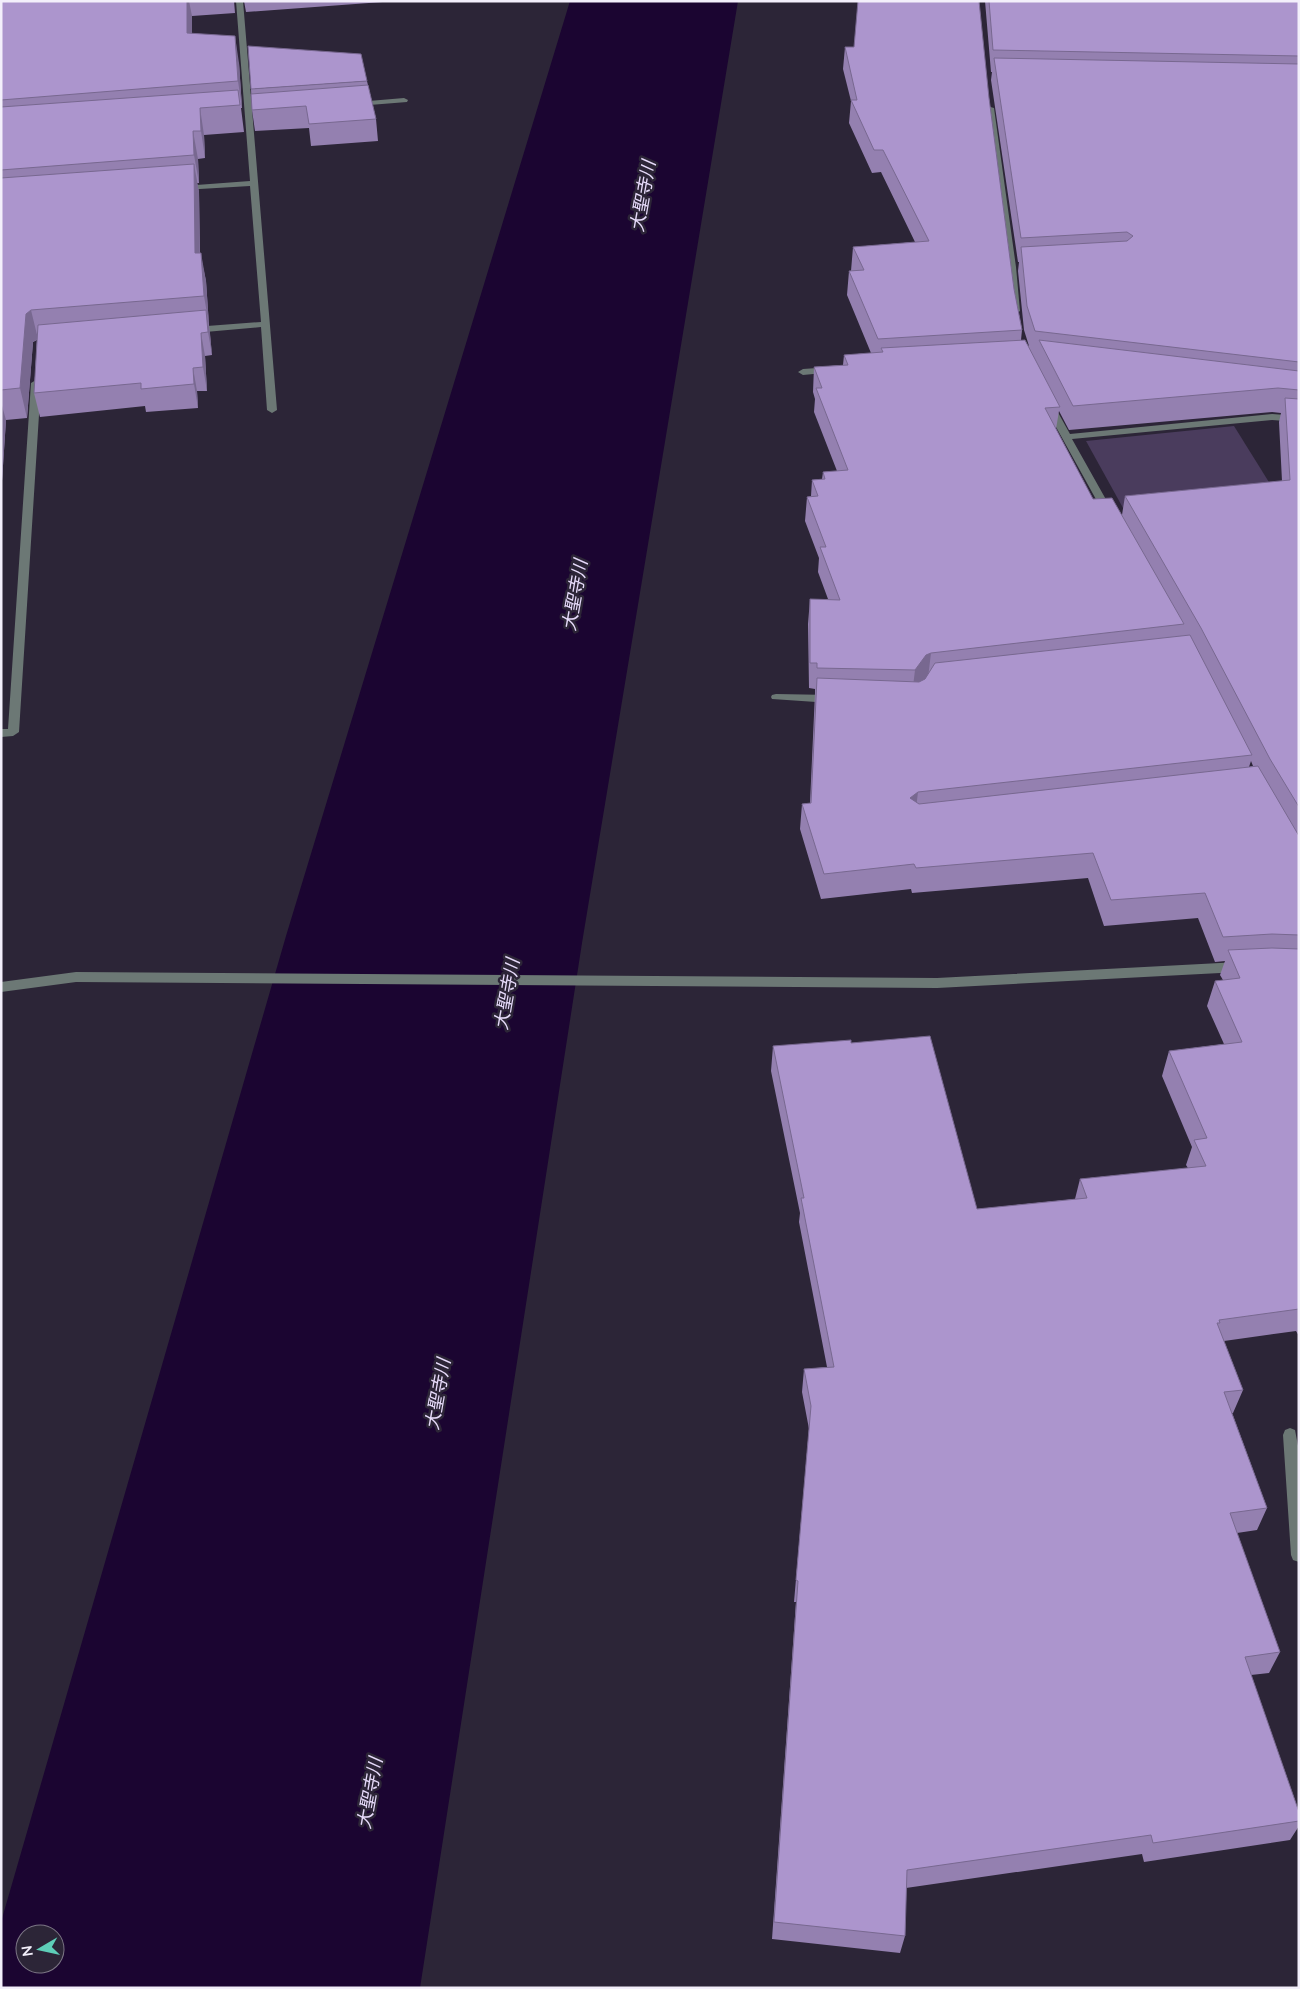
<svg xmlns="http://www.w3.org/2000/svg" width="1300" height="1989" viewBox="0 0 1300 1989" font-family="Lato,'Noto Sans JP',sans-serif">
	<style>
		.green { fill: #4a3c5d }
		.water { fill: #1b0531; fill-rule: evenodd }
		.lines { fill: none; stroke-linecap: round; stroke-linejoin: round }
		.minor { fill: #6c7875; fill-rule: evenodd }
		.wall { fill: #9480b0; fill-rule: evenodd }
		.shaded-wall { fill: #786890 }
		.building { fill: #ac95cd; stroke: #786890 }
		.labels { text-anchor: middle; dominant-baseline: central; stroke-width: 5; stroke-linejoin: round; paint-order: stroke }
		.water-label { font-size: 18px; font-style: italic; fill: #e7dbfb; stroke: #2c2537 }
	</style>
	<rect width="100%" height="100%" fill="#2c2537"/>
	<path class="green" d="M1234 426 1282 503 1128 517 1086 441Z"/>
	<path class="water" d="M570 1H738L582 943 420 1988H1V1922L286 936ZM25 1934H55V1964H25Z"/>
	<g class="lines">
		<path class="minor" d="M236 1H243L277 410 272 413 267 410 261 327 194 333 190 330 194 327 261 322 250 186 183 190 179 188 183 186 250 181Z
			M404 98 408 100 407 102 357 106 353 104 357 102Z
			M987 106 994 108 1016 267 1020 311 1016 314 1012 311Z
			M831 367 834 368V372L803 375 798 372 803 369Z
			M36 380 41 383 19 732 13 736 1 737V729H8L31 383Z
			M1050 404 1055 407 1070 434 1272 414 1299 416V422L1272 420 1072 439 1113 512 1108 515 1103 512 1045 407Z
			M776 694 831 695 836 699 831 703 772 699 771 697 772 695Z
			M1239 962 1243 964 1245 967 1243 970 1239 972 937 988 76 982 1 992V982L76 972 937 978Z
			M1290 1428 1295 1430 1299 1451V1562L1293 1560 1291 1555 1283 1435 1285 1430Z"/>
	</g>
	<path class="wall" d="M1 1H234L235 13 192 16V34L239 63 242 108H241L244 132 204 135 205 158 198 159 199 183H197L199 192 200 253 206 281 209 325 212 355 205 356 207 391H197L198 408 146 412 145 406 40 417 34 393 37 340 33 342 27 418 6 420 1 496Z
		M244 1H396L246 12Z
		M985 1H1299V1336L1296 1331 1224 1341 1243 1390 1233 1413H1232L1267 1508 1257 1530 1237 1533 1280 1652 1269 1673 1251 1675 1299 1812V1826L1290 1840 1144 1862 1142 1854 906 1888 905 1936 900 1953 772 1939 796 1602H794L809 1429 802 1392 804 1369 827 1367 799 1222 800 1213 771 1071 773 1046 851 1043 977 1209 1075 1199 1080 1179 1188 1168 1186 1165 1192 1147 1162 1076 1169 1051 1224 1044 1207 1006 1215 981 1223 980 1220 975 1225 961 1215 962 1198 918 1104 926 1088 878 912 893 911 889 821 899 800 829 802 804 810 803 815 693V689L809 688 808 624 810 599H828L818 572 819 558 805 521 807 497 811 496 812 480 822 479 823 472 837 471 814 412 815 399 813 392 814 367 843 365 844 355 871 353 847 295 849 271H851L853 247 915 242 881 172 872 173 849 123 851 101 843 69 845 47 989 98 1014 289 1022 330 1021 340 1029 346 1024 330 1018 271 1019 262H1018L991 80 992 72H991ZM1059 411 1069 430 1272 412 1281 413 1279 422 1282 481 1125 496 1122 515 1093 499 1056 429ZM1251 761 1253 766 1249 767Z
		M367 81 376 119 378 141 311 146 309 128 255 131 252 110 251 89Z"/>
	<path class="shaded-wall" d="M187 1H189L192 16V60L187 33Z
		M235 36 239 63 242 108 238 81Z
		M200 108 204 135 205 158 201 131Z
		M193 131 198 159 199 183 194 155Z
		M194 164 199 192 200 282 195 253Z
		M201 253 206 281 209 325 204 296Z
		M31 310 38 339 33 342 27 418 20 388 26 314Z
		M206 310 210 333 212 355 208 332Z
		M201 333 205 356 207 391 203 367Z
		M193 368 197 391 198 408 194 384Z
		M1 402 6 420 1 496Z
		M931 653 928 678 912 695 915 670 926 655Z
		M918 792 915 817 910 798Z"/>
	<path class="building" d="M1 1H187V33L235 36 238 81 1 100Z
		M858 1H979L989 98 1014 289 1022 330 878 339 849 271 864 270 853 247 929 241 883 150H874L851 100H857L845 47H854Z
		M989 1H1299V56L993 50Z
		M248 46 361 54 367 81 251 89Z
		M994 58 1299 64V362L1035 331 1027 306 1021 247 1127 241 1133 236 1127 232 1021 238Z
		M368 85 376 119 309 124 306 106 252 110 251 94Z
		M238 90 240 105 200 108 201 131H193L194 155 1 170V107Z
		M194 164 195 253H201L204 296 31 310 26 314 20 388 1 390V178Z
		M206 310 208 332 201 333 203 367 193 368 194 384 141 389V383L34 393 38 325Z
		M1025 340 1060 407 1045 408 1093 499 1112 498 1184 624 931 653 926 655 915 670 817 668V663H810V599L840 600 820 547H826L807 497 818 496 812 480 825 479 823 472 848 470 816 388H822L814 367 848 365 844 355 883 352 881 348Z
		M1039 340 1299 371V390L1278 388 1073 406Z
		M1285 398 1299 399V807L1270 759 1201 628 1125 496 1290 480Z
		M1190 635 1252 755 918 792 910 798 919 804 1258 766 1299 836V935L1272 934 1223 937 1205 893 1111 900 1093 853 916 868 914 864 824 874 802 804 811 803 817 678 919 682 925 679 935 663Z
		M1272 948 1299 949V1309L1219 1320 1220 1323H1217L1243 1390 1224 1392 1267 1508 1230 1513 1280 1652 1245 1657 1299 1812V1821L1153 1843 1151 1835 907 1870 905 1936 774 1922 798 1581 796 1580 811 1406 804 1369 834 1367 801 1198H804L773 1046 851 1040V1043L930 1036 977 1209 1087 1198 1080 1179 1206 1166 1194 1140 1207 1138 1169 1051 1242 1042 1215 981 1240 978 1228 950Z"/>
	<g class="labels">
		<g class="water-label">
			<text transform="translate(642 196) rotate(-80)">大聖寺川</text>
			<text transform="translate(574 595) rotate(-80)">大聖寺川</text>
			<text transform="translate(506 994) rotate(-80)">大聖寺川</text>
			<text transform="translate(437 1394) rotate(-80)">大聖寺川</text>
			<text transform="translate(369 1793) rotate(-80)">大聖寺川</text>
		</g>
	</g>
	<rect width="1300" height="1989" fill="none" stroke="#f3effb" stroke-width="5"/>
	<g transform="translate(40 1949) rotate(261)"><circle r="24" fill="#2c2537" stroke="#7c7685"/>
	<path d="M0-4L9 19L0 12L-9 19Z" fill="#5eceb8"/>
	<text y="-8" font-size="14" font-weight="bold" text-anchor="middle" fill="#f3effb">N</text>
	</g>
</svg>
